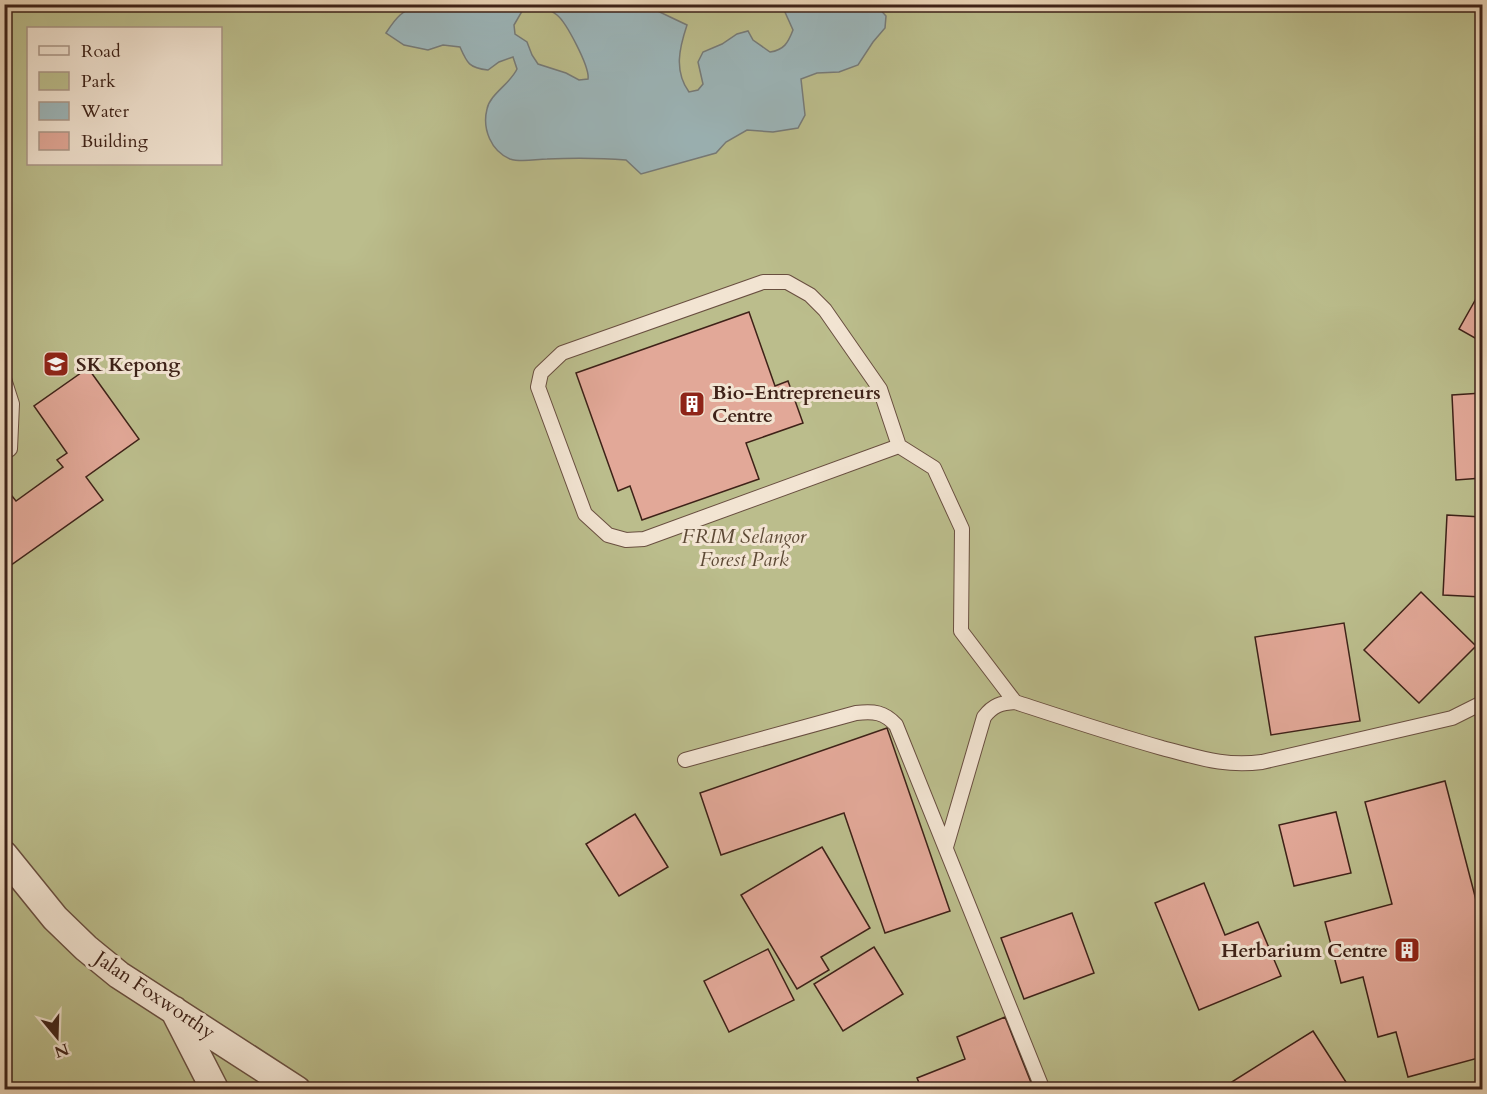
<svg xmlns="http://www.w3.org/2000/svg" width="1487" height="1094" viewBox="0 0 1487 1094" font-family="Cardo,serif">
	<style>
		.green { fill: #bbbd8c; stroke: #7c7052; stroke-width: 1.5; fill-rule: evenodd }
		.water { fill: #9cb6ba; stroke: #767b79; stroke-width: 1.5; fill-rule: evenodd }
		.building { fill: #e2a898; stroke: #3e2218; stroke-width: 1.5 }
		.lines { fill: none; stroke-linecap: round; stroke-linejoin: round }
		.lane-casing { stroke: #694f40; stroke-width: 16 }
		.street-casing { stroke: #694f40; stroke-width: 30 }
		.lane { stroke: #f2e4d2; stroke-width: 14 }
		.street { stroke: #f2e4d2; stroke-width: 27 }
		.labels { text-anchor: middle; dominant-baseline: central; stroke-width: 6; stroke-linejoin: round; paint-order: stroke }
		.poi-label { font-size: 20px; font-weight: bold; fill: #3e2218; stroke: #f2e4d2; text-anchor: start }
		.park-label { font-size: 20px; font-style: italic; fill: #5d4935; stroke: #f2e4d2 }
		.street-label { font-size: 20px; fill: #3e2218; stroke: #f2e4d2 }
	</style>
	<rect width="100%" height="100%" fill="#ebd6b9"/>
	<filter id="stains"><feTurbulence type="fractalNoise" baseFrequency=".00333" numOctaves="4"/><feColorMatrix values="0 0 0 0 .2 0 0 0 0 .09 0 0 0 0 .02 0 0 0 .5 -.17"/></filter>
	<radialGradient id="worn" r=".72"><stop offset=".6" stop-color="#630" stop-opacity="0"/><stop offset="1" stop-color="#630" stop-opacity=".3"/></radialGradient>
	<path class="green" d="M5 5H1482V1089H5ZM28 28H220V164H28Z"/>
	<path class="water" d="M420 4 645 5 687 25C679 49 674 71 689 92L698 90 703 84 698 62 703 52 722 44 737 34 748 31 753 40 770 52C784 50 788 43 793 30L784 10 777 5H876L886 16 885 28 873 42 858 65 839 72 817 73 801 79 805 115 798 128 773 132 747 130 726 142 716 153 641 174 626 160C600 158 574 158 547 159 536 159 522 163 510 159 491 151 482 129 487 109 490 94 510 84 517 69L513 57 499 62 488 70C469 68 467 63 460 47L443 45 428 50 404 45 386 33C397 16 402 11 420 4ZM525 6C537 6 547 7 557 15 566 22 590 67 588 79L579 80 566 73 538 64 532 55 527 42 515 34 514 25Z"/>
	<path class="building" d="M1482 288V342L1459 329Z
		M749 312 775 386 788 381 803 423 746 443 759 479 642 520 630 486 618 491 576 373Z
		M88 368 139 439 86 477 103 500 4 570V486L16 501 63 467 57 460 67 453 34 406Z
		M1482 393V478L1456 480 1452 395Z
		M1447 515 1482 517V597L1443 595Z
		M1421 592 1476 646 1419 703 1364 650Z
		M1344 623 1360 721 1271 735 1255 637Z
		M887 728 950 911 885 933 844 813 721 855 700 793Z
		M1445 781 1476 900 1482 898V1057L1408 1077 1396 1032 1378 1037 1363 977 1341 983 1325 922 1392 904 1365 802Z
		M1336 812 1351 873 1294 886 1279 825Z
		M635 814 668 867 619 896 586 844Z
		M822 847 870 928 821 957 829 970 797 989 741 895Z
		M1204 883 1225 935 1258 922 1281 976 1199 1010 1155 903Z
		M1072 913 1094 973 1024 999 1001 938Z
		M874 947 903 994 843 1031 814 984Z
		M768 949 794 1000 729 1032 704 981Z
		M1005 1017 1034 1090H922L917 1078 965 1059 957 1037Z
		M1313 1031 1346 1082 1334 1090H1219Z"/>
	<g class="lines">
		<g class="lane-casing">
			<path id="lane" d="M4 379 12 404 10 449 4 453
				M899 446 644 539 626 540 608 535 585 514 538 387 541 373 562 353 763 282H787L810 295 825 310 880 389 899 446 934 468 962 529 961 631 1015 702
				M685 760 856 713C874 711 884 712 896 725L1043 1090
				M946 847 984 717C993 705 1001 703 1015 702 1064 718 1112 734 1162 748 1198 757 1223 767 1262 762L1452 718 1482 703
				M613 1090H615"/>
		</g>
		<g class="street-casing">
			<path id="street" d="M4 855 55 918 86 948 119 975 297 1090
				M174 1010 215 1090"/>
		</g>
		<use href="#lane" class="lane"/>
		<use href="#street" class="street"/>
	</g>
	<defs>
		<g id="school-square" transform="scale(1.35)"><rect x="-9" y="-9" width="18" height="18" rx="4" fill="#8f2418" stroke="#f2e4d2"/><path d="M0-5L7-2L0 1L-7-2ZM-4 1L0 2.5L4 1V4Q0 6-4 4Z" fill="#fff"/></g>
		<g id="building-square" transform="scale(1.35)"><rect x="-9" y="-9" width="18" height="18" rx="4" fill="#8f2418" stroke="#f2e4d2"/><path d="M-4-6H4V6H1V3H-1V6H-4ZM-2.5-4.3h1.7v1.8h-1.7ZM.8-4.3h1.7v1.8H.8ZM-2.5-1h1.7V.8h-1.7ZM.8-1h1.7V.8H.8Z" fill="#fff"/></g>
	</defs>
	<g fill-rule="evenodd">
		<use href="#school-square" x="56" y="364"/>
		<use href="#building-square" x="692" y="404"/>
		<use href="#building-square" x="1407" y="950"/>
	</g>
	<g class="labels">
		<g class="poi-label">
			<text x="76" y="364">SK Kepong</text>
			<text x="712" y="392">Bio-Entrepreneurs<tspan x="712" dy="23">Centre</tspan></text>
			<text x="1388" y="950" text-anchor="end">Herbarium Centre</text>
		</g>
		<g class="park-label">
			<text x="744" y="536">FRIM Selangor<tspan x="744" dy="23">Forest Park</tspan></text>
		</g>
		<g class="street-label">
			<text transform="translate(155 995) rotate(34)">Jalan Foxworthy</text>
		</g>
	</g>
	<rect width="1487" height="1094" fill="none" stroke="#ebd6b9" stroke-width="24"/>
	<rect x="6" y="6" width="1475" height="1082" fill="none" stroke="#3e2218" stroke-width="3"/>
	<rect x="12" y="12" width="1463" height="1070" fill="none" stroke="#3e2218" stroke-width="1.5"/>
	<rect x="27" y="27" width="195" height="138" fill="#f2e4d2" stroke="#aa9688" stroke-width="1.5"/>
	<rect x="39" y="46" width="30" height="9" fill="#f2e4d2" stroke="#aa9688" stroke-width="1.5"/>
	<text x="81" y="57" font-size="18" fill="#3e2218">Road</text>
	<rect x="39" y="72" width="30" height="18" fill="#bbbd8c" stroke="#aa9688" stroke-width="1.5"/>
	<text x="81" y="87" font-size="18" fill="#3e2218">Park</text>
	<rect x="39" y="102" width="30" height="18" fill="#9cb6ba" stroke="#aa9688" stroke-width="1.5"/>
	<text x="81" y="117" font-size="18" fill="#3e2218">Water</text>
	<rect x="39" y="132" width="30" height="18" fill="#e2a898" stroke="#aa9688" stroke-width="1.5"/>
	<text x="81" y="147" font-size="18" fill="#3e2218">Building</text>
	<g transform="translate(57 1037) rotate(161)" stroke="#f2e4d2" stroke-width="4.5" paint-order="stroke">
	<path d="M0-4.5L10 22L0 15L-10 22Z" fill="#3e2218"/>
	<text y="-9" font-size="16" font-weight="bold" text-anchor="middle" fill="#3e2218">N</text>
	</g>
	<rect width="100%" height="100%" filter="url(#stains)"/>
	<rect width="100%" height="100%" fill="url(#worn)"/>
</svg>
